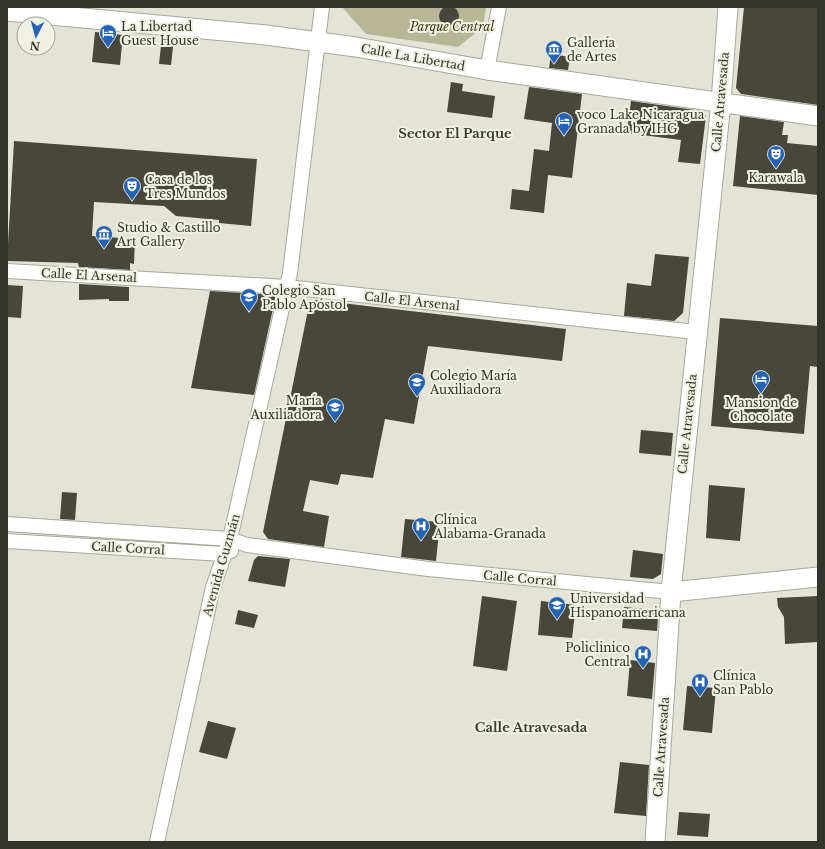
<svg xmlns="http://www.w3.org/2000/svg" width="825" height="849" viewBox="0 0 825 849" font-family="'Libre Baskerville',serif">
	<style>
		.green { fill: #b7b798 }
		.building { fill: #48473d }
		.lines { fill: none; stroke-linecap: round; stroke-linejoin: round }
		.street-casing { stroke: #a8a89c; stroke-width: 16 }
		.secondary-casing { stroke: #a8a89c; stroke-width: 21 }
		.street { stroke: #fff; stroke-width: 14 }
		.secondary { stroke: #fff; stroke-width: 19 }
		.labels { text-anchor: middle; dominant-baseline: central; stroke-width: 4; stroke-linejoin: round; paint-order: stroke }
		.poi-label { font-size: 12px; fill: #34342f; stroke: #f0f1e4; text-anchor: start }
		.park-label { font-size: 12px; font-style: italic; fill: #3d3b12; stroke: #f0f1e4 }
		.street-label { font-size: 12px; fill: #34342f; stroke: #f0f1e4 }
		.neighbourhood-label { font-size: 13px; font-weight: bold; fill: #3c3c32; stroke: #f0f1e4 }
	</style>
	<rect width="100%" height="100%" fill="#e3e3d7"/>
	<path class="green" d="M342 7H486L483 27 458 47 366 34Z"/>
	<path class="building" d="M439 16a10 10 0 1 1 20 0a10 10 0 1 1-20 0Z
		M744 7H818V105L741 94 736 88Z
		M95 32 123 35 120 65 92 62Z
		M162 36 174 38 171 65 159 64Z
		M551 54 570 57 568 70 549 68Z
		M451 82 463 84 462 91 495 96 492 118 447 112Z
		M529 87 582 94 572 178 548 175 544 213 510 209 512 189 529 191 534 149 549 151 552 123 524 119Z
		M631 101 702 111 706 116 700 164 678 162 681 140 627 133Z
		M740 116 784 122 782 135H788L787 143 818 146V195L733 186Z
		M14 141 257 159 251 226 219 223V220L176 216 164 206 94 202 92 236 135 239 134 264 130 263V270L79 267 78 263 7 261Z
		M655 254 689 257 683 313 674 321 624 316 627 283 651 286Z
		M79 284 129 287V301H109V299L79 300Z
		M7 285 23 286 21 318 7 317Z
		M210 291 276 295 254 395 191 388Z
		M315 300 566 329 562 361 428 346 414 424 385 419 373 478 341 474 338 485 310 480 303 511 329 516 324 547 268 539 263 532 309 305Z
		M720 318 818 326V367L810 366 804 434 711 426Z
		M641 430 673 433 671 456 639 453Z
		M709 485 745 488 740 541 706 538Z
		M62 492 77 493 75 520 60 519Z
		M405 519 440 522 436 561 401 557Z
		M633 550 663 554 661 574 653 579 630 577Z
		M258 556 290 559 285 587 248 581 254 560Z
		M482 596 517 601 507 671 473 666Z
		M818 596V642L785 644 784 617 778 607 777 598Z
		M541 601 576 605 572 638 538 635Z
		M624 607 654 610 658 617 657 631 622 628Z
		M238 610 258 615 254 628 235 624Z
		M630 660 655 663 652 699 627 696Z
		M687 686 716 688 712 733 683 730Z
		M208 721 236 728 227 759 199 752Z
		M620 762 649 765 646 816 614 813Z
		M679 812 710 814 708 837 677 835Z"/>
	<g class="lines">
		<g class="street-casing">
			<path id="street" d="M487 70 499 7
				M7 271 287 287 696 332
				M7 524 230 539 247 545 428 569 671 592
				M7 541 223 554 231 551
				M157 842 213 587 230 539 290 273 322 7"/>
		</g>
		<g class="secondary-casing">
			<path id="secondary" d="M7 11 266 35 356 47 487 70 818 116
				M671 592 818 577
				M655 842 671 592 721 102 728 7"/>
		</g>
		<use href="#street" class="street"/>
		<use href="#secondary" class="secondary"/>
	</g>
	<defs>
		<g id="hotel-pin" transform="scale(0.9)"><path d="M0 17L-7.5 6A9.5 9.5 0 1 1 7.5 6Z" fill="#2462b3" stroke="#f0f1e4"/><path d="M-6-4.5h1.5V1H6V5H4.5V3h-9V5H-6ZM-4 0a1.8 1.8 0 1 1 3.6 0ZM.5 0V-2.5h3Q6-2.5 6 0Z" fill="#fff"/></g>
		<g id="museum-pin" transform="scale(0.9)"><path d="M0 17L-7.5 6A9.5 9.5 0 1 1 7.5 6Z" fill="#2462b3" stroke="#f0f1e4"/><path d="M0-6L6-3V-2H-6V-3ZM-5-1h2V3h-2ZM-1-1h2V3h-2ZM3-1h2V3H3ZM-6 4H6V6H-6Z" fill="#fff"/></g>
		<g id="theatre-pin" transform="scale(0.9)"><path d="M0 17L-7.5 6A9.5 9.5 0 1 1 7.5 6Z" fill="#2462b3" stroke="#f0f1e4"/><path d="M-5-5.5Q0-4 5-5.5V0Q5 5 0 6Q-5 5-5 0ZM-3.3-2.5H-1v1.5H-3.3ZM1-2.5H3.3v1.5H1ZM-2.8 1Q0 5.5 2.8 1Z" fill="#fff"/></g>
		<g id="university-pin" transform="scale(0.9)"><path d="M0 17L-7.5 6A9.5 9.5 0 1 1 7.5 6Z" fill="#2462b3" stroke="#f0f1e4"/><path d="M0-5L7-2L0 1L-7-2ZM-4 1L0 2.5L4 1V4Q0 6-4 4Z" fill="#fff"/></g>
		<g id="school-pin" transform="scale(0.9)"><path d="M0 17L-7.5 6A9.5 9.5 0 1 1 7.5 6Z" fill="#2462b3" stroke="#f0f1e4"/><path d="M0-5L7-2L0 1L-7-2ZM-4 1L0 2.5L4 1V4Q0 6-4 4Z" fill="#fff"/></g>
		<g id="hospital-pin" transform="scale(0.9)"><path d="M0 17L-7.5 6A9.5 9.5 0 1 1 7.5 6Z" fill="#2462b3" stroke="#f0f1e4"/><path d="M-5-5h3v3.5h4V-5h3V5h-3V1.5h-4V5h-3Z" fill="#fff"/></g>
	</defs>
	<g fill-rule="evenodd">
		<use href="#hotel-pin" x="108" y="33"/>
		<use href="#museum-pin" x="554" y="49"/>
		<use href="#hotel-pin" x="564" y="121"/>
		<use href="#theatre-pin" x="776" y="154"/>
		<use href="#theatre-pin" x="132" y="186"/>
		<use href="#museum-pin" x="104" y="234"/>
		<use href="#university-pin" x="249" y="297"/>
		<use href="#hotel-pin" x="761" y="379"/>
		<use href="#university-pin" x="417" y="382"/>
		<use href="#school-pin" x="335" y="407"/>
		<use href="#hospital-pin" x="421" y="526"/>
		<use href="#university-pin" x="557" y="605"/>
		<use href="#hospital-pin" x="643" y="654"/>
		<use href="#hospital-pin" x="700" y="682"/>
	</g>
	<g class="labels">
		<g class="poi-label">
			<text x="121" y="26">La Libertad<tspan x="121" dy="14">Guest House</tspan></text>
			<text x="567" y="42">Gallería<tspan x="567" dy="14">de Artes</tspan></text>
			<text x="577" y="114">voco Lake Nicaragua<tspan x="577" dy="14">Granada by IHG</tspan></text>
			<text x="776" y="177" text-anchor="middle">Karawala</text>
			<text x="145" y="179">Casa de los<tspan x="145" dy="14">Tres Mundos</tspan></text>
			<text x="117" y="227">Studio &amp; Castillo<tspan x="117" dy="14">Art Gallery</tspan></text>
			<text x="262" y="290">Colegio San<tspan x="262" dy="14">Pablo Apóstol</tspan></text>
			<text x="430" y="375">Colegio María<tspan x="430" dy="14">Auxiliadora</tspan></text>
			<text x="322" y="400" text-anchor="end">María<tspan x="322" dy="14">Auxiliadora</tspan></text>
			<text x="761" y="402" text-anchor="middle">Mansion de<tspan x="761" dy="14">Chocolate</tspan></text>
			<text x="434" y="519">Clínica<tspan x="434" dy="14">Alabama-Granada</tspan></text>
			<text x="570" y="598">Universidad<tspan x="570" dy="14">Hispanoamericana</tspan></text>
			<text x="630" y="647" text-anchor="end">Policlinico<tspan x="630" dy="14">Central</tspan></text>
			<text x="713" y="675">Clínica<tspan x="713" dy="14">San Pablo</tspan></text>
		</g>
		<g class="park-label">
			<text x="452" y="26">Parque Central</text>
		</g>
		<g class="street-label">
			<text transform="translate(413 57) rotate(10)">Calle La Libertad</text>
			<text transform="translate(720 102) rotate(-85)">Calle Atravesada</text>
			<text transform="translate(89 275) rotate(3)">Calle El Arsenal</text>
			<text transform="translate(412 301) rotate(6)">Calle El Arsenal</text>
			<text transform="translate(687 424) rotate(-84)">Calle Atravesada</text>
			<text transform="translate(128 548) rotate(3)">Calle Corral</text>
			<text transform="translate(221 565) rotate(-74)">Avenida Guzmán</text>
			<text transform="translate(520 578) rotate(5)">Calle Corral</text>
			<text transform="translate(661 747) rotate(-86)">Calle Atravesada</text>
		</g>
		<g class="neighbourhood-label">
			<text x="455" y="133">Sector El Parque</text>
			<text x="531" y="727">Calle Atravesada</text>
		</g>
	</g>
	<rect width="825" height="849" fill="none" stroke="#34342f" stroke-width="16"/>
	<g transform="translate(36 36) rotate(186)"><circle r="19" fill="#f0f1e4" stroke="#a5a59c"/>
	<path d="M0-3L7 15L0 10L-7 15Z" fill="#2462b3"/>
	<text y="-6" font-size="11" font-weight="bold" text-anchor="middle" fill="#34342f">N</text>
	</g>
</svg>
